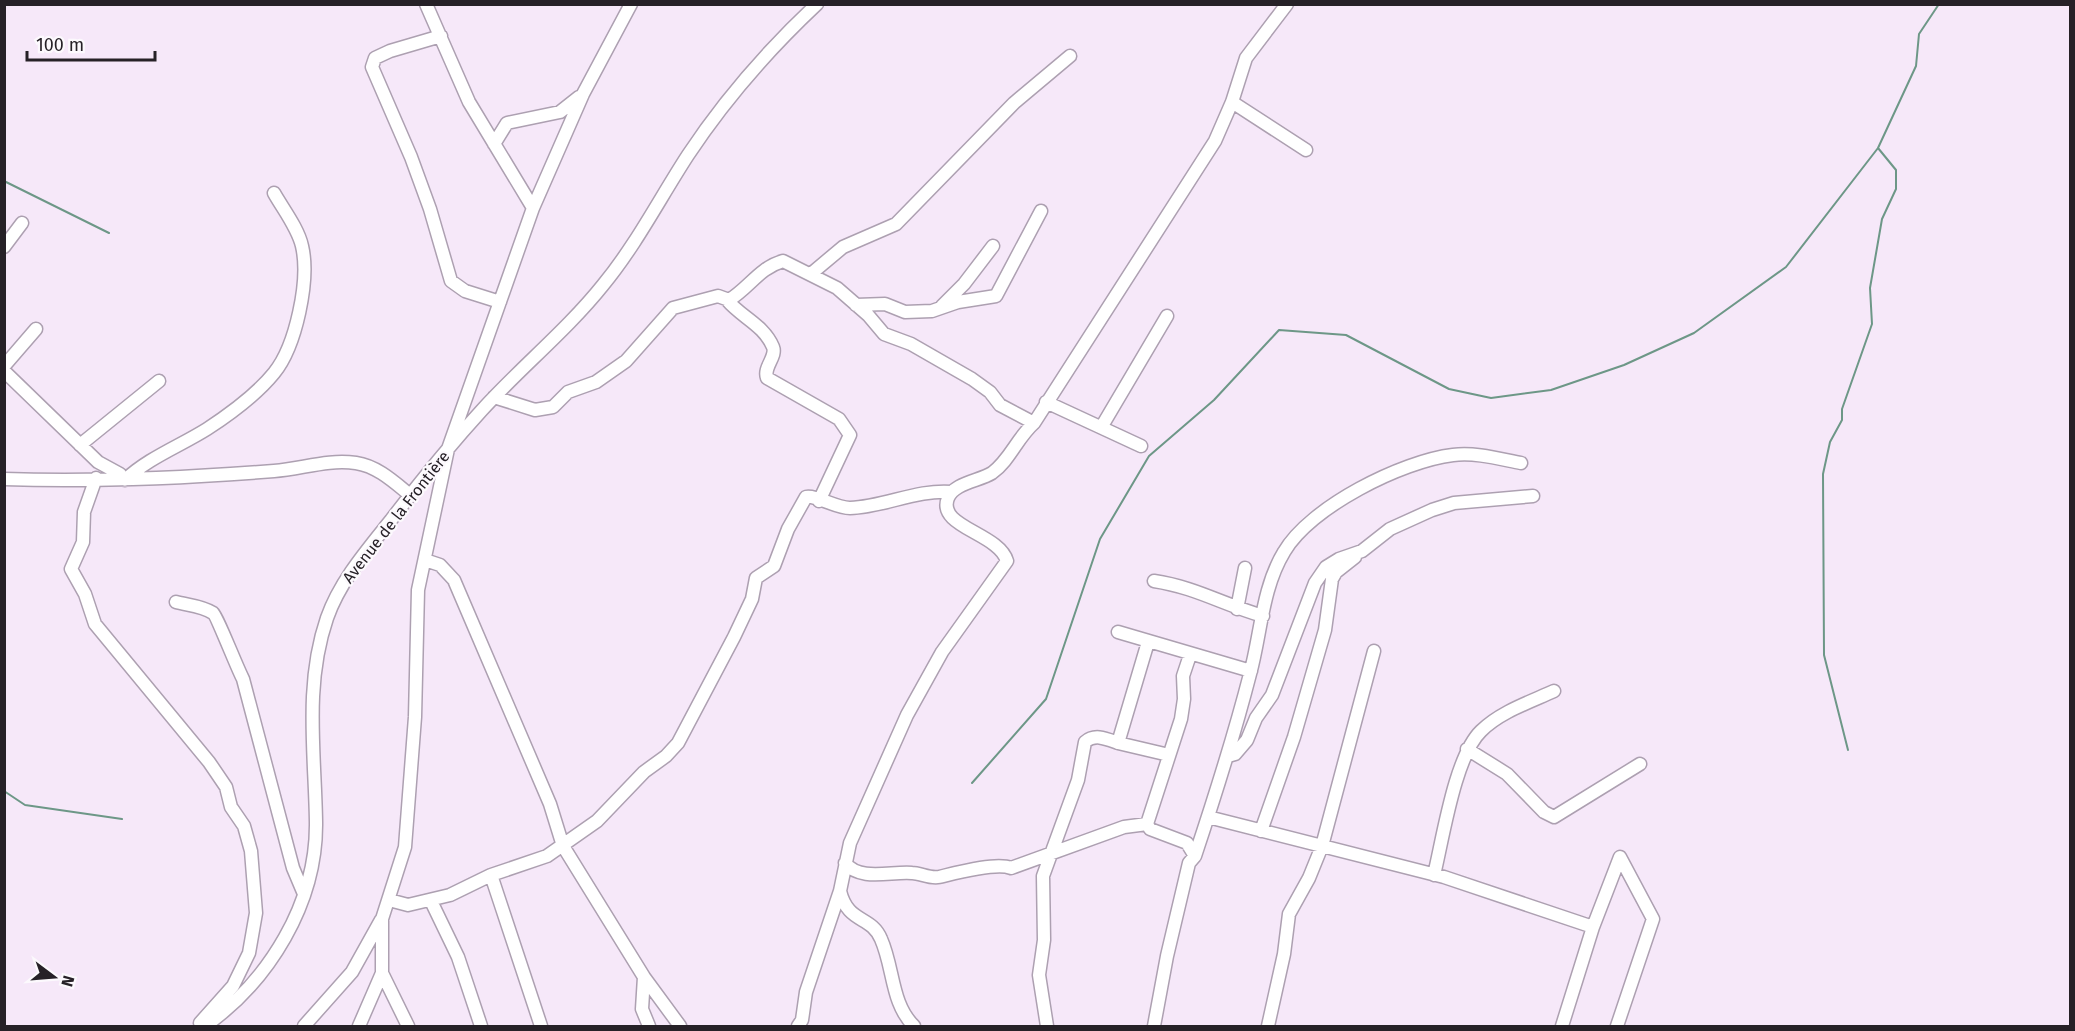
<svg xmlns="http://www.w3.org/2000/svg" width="2075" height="1031" viewBox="0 0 2075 1031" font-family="'Fira Sans',sans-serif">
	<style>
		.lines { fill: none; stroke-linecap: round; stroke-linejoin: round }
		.stream { stroke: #6d9787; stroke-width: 2 }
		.minor-casing { stroke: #ada0b1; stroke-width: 15 }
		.minor { stroke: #fff; stroke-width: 12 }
		.labels { text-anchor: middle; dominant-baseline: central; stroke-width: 4.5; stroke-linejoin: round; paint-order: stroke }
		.street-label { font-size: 16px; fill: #262127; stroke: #fcf9fd }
	</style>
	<rect width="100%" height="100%" fill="#f6e8f9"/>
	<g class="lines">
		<path class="stream" d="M4 181 109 233
			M1848 750 1824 655 1823 474 1830 442 1842 420V409L1872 324 1870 288 1882 219 1896 189V170L1878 148
			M972 783 1046 699 1100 539 1149 456 1214 400 1279 330 1346 335 1449 389 1491 398 1551 390 1624 365 1694 333 1786 267 1878 148 1916 66 1919 34 1939 4
			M4 791 25 805 122 819"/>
		<g class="minor-casing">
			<path id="minor" d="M426 4 469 102 533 208
				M441 36 390 51 375 58 372 67 411 157 430 209 451 281 465 291 500 302
				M1232 102 1306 150
				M494 144 507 123 560 112 579 97
				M4 247 22 223
				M812 273 843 247 896 224 1014 103 1070 56
				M727 300C741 317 764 325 773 347 777 357 763 367 767 378L839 419 850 435 819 501
				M856 305 885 304 905 312 932 311 958 302 996 296 1041 211
				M942 306 964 284 993 246
				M4 366 36 329
				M4 371 98 462 120 474 122 479
				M494 397 535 410 553 407 568 392 596 382 626 361 673 308 718 296 729 300C749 288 759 268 783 261L837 288 868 315 884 334 911 344 972 379 990 392 1000 405 1034 423
				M1046 402 1141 446
				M1102 426 1167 316
				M80 445 159 381
				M96 478 84 512 83 542 71 569 85 594 95 624 209 762 226 787 231 807 244 826 251 851 256 913 249 953 233 986 200 1023
				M4 479C94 482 185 478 274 471 302 469 327 459 356 463 377 466 394 482 410 495
				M125 480C148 458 180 446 207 429 230 414 257 394 274 373 296 346 310 280 302 246 298 228 283 209 274 193
				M425 560 440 565 454 580 550 804 563 846 644 977 680 1026
				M1154 581C1195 587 1224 605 1263 616
				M176 602C187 605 203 606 213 613 217 616 237 668 243 679L293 868 304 894
				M1237 609 1245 568
				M1118 632 1251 671
				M1190 655 1183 676 1184 699 1181 719 1147 824 1150 829 1187 843 1195 856
				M1118 743 1169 755
				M1467 749 1507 774 1544 812 1554 817 1640 764
				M1228 756 1235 754 1247 740 1256 718 1272 695 1315 583 1326 567 1339 559 1362 551 1390 529 1432 510 1454 503 1533 496
				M1208 817 1444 877 1593 927
				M1261 831 1294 737 1325 630 1332 579 1336 572 1355 557
				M845 863C861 882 891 871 912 873 920 873 930 879 939 877 956 873 996 862 1011 868L1124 827 1147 824
				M491 875 541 1026
				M1434 875C1443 838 1455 756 1481 731 1500 712 1530 702 1554 691
				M840 891C848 924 871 915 881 939 894 968 891 1004 914 1026
				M389 900 408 905 450 895 491 875 547 856 597 821 644 772 666 756 678 743 734 637 752 599 756 578 774 566 788 529 806 497C816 495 836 508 850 508 885 507 916 489 952 492
				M431 901 458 957 481 1026
				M382 973 408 1026
				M644 977 642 1009 649 1026
				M205 1026C269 981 317 903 316 822 315 753 304 685 327 618 340 581 367 550 391 520 420 482 450 445 482 410 521 367 567 330 603 285 636 245 660 198 688 155 725 99 768 50 817 4
				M304 1026 352 972 381 920
				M359 1026 382 973V919L405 847 415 717 418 590 448 449 533 208 583 94 631 4
				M798 1026 802 1020 806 992 840 891 850 843 907 715 942 652 1007 561C999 533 936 527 948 498 954 483 979 481 992 473 1010 460 1017 438 1034 423L1215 141 1232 102 1246 58 1287 4
				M1047 1026 1039 975 1044 940 1043 876 1078 780 1085 742C1095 733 1107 739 1118 743L1148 642
				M1154 1026 1167 956 1189 863 1195 856C1215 796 1234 736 1250 674 1261 634 1262 588 1284 552 1310 507 1402 461 1453 455 1475 452 1500 459 1521 463
				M1268 1026 1284 954 1289 914 1309 878 1322 846 1374 651
				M1562 1026 1593 927 1620 857 1653 919 1617 1026"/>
		</g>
		<use href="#minor" class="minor"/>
	</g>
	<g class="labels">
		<g class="street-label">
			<text transform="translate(396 517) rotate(-52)">Avenue de la Frontière</text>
		</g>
	</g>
	<rect width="2075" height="1031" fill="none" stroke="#262127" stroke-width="12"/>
	<g transform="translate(54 977) rotate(106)" stroke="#fcf9fd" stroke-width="4.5" paint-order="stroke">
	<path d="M0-4.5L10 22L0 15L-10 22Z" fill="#262127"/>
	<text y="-9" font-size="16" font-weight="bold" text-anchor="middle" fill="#262127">N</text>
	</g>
	<path d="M27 51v9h128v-9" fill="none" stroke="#262127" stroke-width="3"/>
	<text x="36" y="51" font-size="18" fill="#262127" stroke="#fcf9fd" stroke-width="4.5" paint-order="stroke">100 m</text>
</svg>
